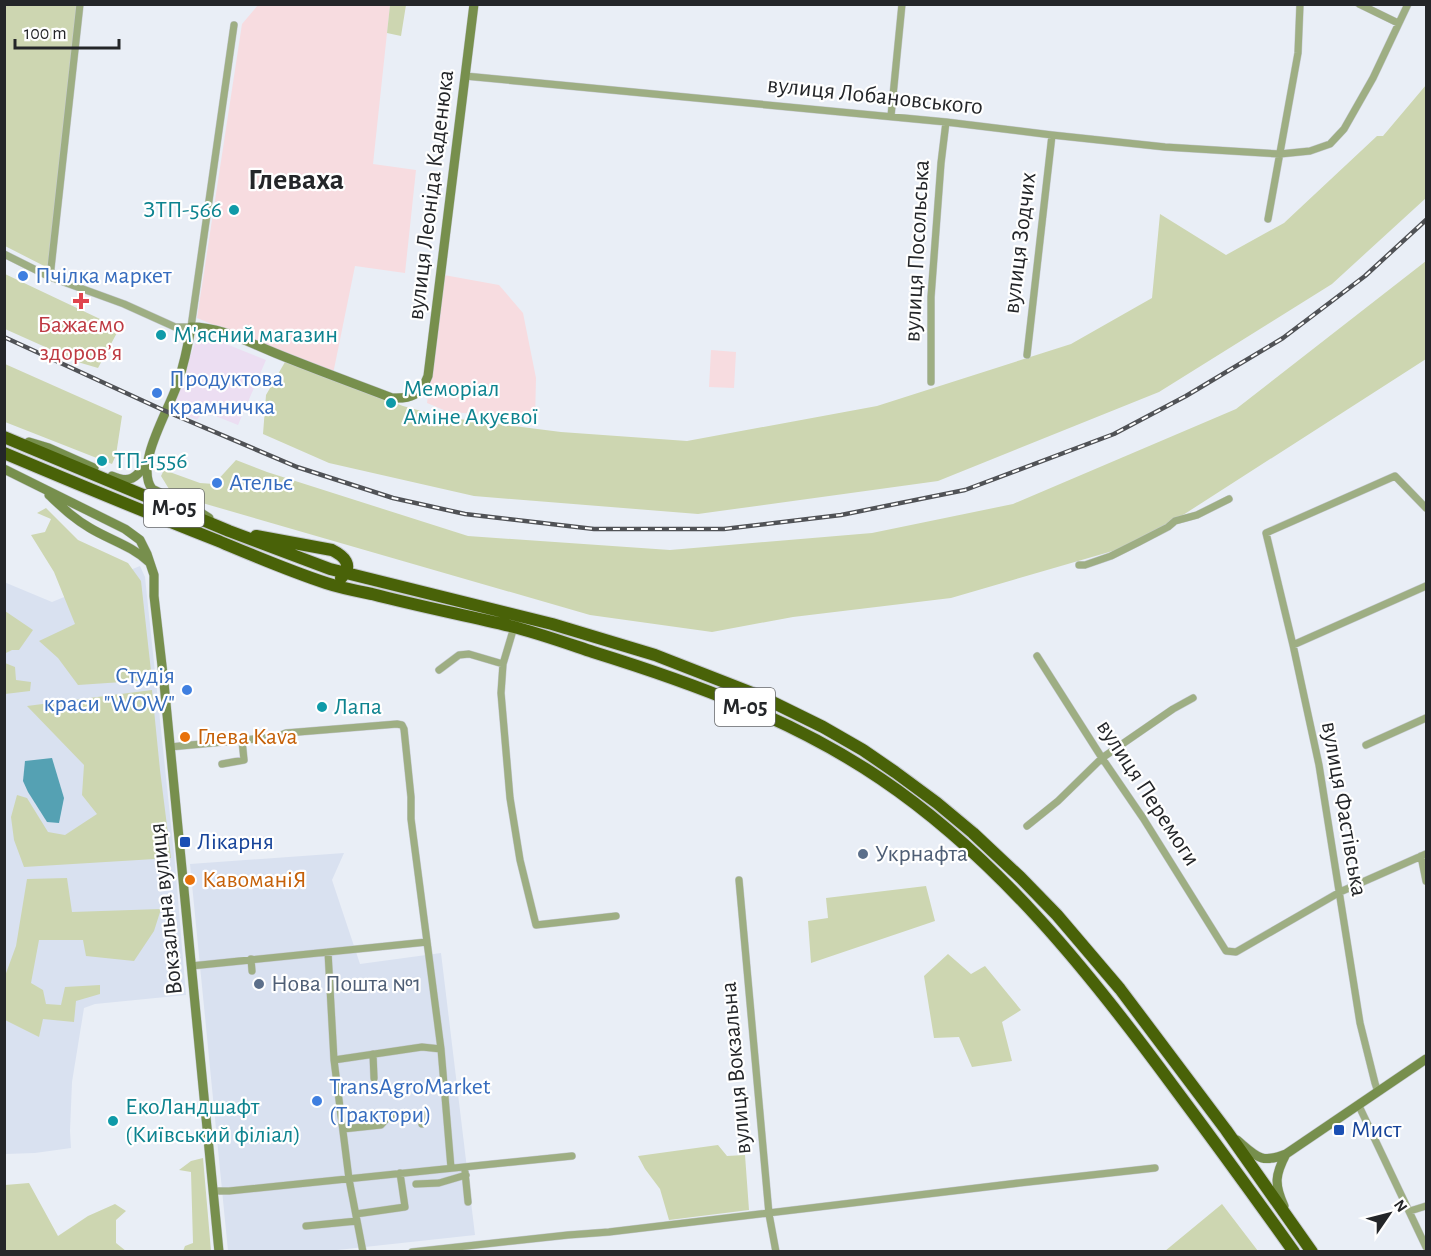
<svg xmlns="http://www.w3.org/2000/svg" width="1431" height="1256" viewBox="0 0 1431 1256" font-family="'Alegreya Sans',sans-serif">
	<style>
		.commercial { fill: #ecdef2 }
		.industrial { fill: #f7dce0 }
		.built { fill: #d9e1f0 }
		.green { fill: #cdd6b1 }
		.water { fill: #55a1b3 }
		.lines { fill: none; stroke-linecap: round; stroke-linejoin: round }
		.street-casing { stroke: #c6cad1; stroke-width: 8 }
		.secondary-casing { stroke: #c6cad1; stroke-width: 10 }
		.highway-casing { stroke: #c6cad1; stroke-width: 14 }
		.street { stroke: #9eae83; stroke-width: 7 }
		.secondary { stroke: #778f4d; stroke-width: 9 }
		.highway { stroke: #496208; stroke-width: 12 }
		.rail-casing { stroke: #505256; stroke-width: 4.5 }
		.rail { stroke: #fff; stroke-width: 2; stroke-dasharray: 7; stroke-linecap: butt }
		.culture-dot { fill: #0f9aa8; stroke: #fff; stroke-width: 2 }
		.shop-dot { fill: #3f7fe0; stroke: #fff; stroke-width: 2 }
		.health-dot { fill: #e0444e; stroke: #fff; stroke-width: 2 }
		.food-dot { fill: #e8710a; stroke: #fff; stroke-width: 2 }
		.transit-dot { fill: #1a4fb4; stroke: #fff; stroke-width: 2 }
		.service-dot { fill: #5c6f8a; stroke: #fff; stroke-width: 2 }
		.labels { text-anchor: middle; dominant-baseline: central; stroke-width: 4.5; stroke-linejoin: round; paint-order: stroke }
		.shield { fill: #fff; stroke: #666769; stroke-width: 1.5 }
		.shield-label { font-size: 22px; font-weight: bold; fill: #242629 }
		.street-label { font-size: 24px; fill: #242629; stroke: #fff }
		.culture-label { font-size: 24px; fill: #0d838f; stroke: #fff; text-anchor: start }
		.shop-label { font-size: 24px; fill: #366cbe; stroke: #fff; text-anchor: start }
		.health-label { font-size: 24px; fill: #be3a42; stroke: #fff }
		.food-label { font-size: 24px; fill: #c56008; stroke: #fff; text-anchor: start }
		.transit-label { font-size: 24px; fill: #164399; stroke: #fff; text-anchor: start }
		.service-label { font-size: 24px; fill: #4e5e75; stroke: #fff; text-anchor: start }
		.district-label { font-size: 30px; font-weight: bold; fill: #242629; stroke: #fff }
	</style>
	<rect width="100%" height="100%" fill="#e9eef6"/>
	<path class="commercial" d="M199 333 266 360 238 425 203 411 197 420 183 414 174 399Z"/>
	<path class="industrial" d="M258 5H390L373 164 416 170 405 273 355 266 333 374 197 318 242 24Z
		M444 275 499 285 523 313 536 378 535 421 446 411 427 403Z
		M711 350 736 352 734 388 709 387Z"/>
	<path class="built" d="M140 566 145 577 175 863 186 995 95 1004 84 1008 72 1082 70 1131 71 1148 35 1153 5 1154 4 582 52 602Z
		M344 853 332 880 360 964 441 953 475 1235 328 1251H228L190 864Z"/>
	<path class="green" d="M4 5H79L50 269 5 246Z
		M390 5H406L401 36 387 33Z
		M1426 85V198L1332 284 1159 392 938 481 698 514 474 496 329 463 263 434 266 395 285 362 403 406 443 417 561 432 687 441 877 406 1071 344 1152 298 1160 214 1226 255 1284 223 1377 136H1383Z
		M1426 261V359L1183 515 1123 548 951 598 793 617 712 632 590 615 192 500 169 489 161 476 164 470 200 483 214 484 236 460 267 472 468 536 670 550 872 533 1013 504 1236 409Z
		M5 274 98 318 119 329 98 368 81 363 5 329Z
		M5 364 122 416 116 455 112 464 5 422Z
		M46 508 78 540 128 563 141 581 152 680 78 685 58 658 39 641 75 624 54 572 31 535 45 532 51 519 37 513Z
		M5 611 33 630 19 650H12L6 653 5 663 15 667 16 680 31 682 30 691 5 694Z
		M152 690 160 770 171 858 24 867 14 840 11 817 17 795 27 798 48 832 65 835 97 814 82 795 84 765 27 706Z
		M67 878 72 912 161 909 154 931 134 961 86 956 83 940H39L31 983 43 990 46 1004 61 1005 65 987 100 985V994L76 1001 74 1022 43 1019 39 1037 5 1020V976L16 946 27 879Z
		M926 886 935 921 811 963 808 921 828 918 826 898Z
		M948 954 971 974 985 966 1021 1010 1002 1022 1012 1061 972 1067 959 1037 934 1038 924 976Z
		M718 1145 727 1156 745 1155 749 1210 669 1220 660 1189 645 1169 638 1156Z
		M203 1158 211 1251H183L185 1246 193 1243 191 1172 179 1170 191 1161Z
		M29 1183 58 1236 88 1216 115 1204 126 1211 116 1220V1243L126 1251H5V1185Z
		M1222 1204 1258 1251H1165Z"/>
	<path class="water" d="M52 758 64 798 59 823 47 822 28 792 23 781 25 761Z"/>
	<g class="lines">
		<g class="street-casing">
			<path id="street" d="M1359 4 1398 23
				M465 76 946 122 1052 135 1165 147 1280 154 1310 151 1330 144 1344 129 1373 78 1408 4
				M891 116 902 4
				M1268 219 1298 53 1300 4
				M4 254 50 277 124 304 175 327H191L234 25
				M50 277 80 4
				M1027 355 1052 135
				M931 382V297L941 163 946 122
				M1079 565H1085L1111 556 1139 542 1168 527 1175 521 1197 515 1229 499
				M514 627 503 664 501 693 510 798 520 860 536 925 616 916
				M1293 645 1426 586
				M1037 656 1102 758 1143 818 1226 951 1236 952 1340 892 1426 854
				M439 670 459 655 469 654 503 664
				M1366 745 1426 718
				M170 747 276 737 286 733 397 724 402 725 404 729 411 797V819L441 1049 451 1168
				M222 764 244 760 242 740
				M1027 826 1058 801 1102 758 1173 709 1193 698
				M1421 856 1426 881
				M739 880 769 1214 776 1252
				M328 952 334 1060 349 1179 363 1252
				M251 959 252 971
				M191 966 427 942
				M373 1054 374 1078
				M334 1060 422 1047 441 1049
				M1378 1092 1375 1083 1360 1023 1319 765 1293 645 1266 533 1395 476 1426 508
				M1359 1106 1426 1247
				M343 1129 381 1125 388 1117 423 1114 422 1124
				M465 1172 468 1202
				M416 1184 439 1183 466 1175
				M213 1191H229L572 1156
				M1410 1211 1426 1206
				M356 1214 405 1207 400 1173
				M306 1226 357 1221
				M412 1252 568 1235 609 1232 1019 1183 1155 1168"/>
		</g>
		<g class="secondary-casing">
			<path id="secondary" d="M29 442 49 448 94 468
				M4 469 125 529 140 540 147 554 154 575V596L164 683 219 1252
				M112 476C130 484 136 478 147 463
				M49 495C63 508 73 518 90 528 110 540 132 546 149 562
				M209 518 198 511 152 489C134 464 170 409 178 382 184 364 188 345 191 327 222 327 247 342 275 353 314 369 353 383 392 398 411 399 421 395 428 376L474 4
				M1237 1140C1257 1157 1261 1164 1286 1154L1426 1059
				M1284 1206C1274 1184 1275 1175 1286 1154"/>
		</g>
		<g class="highway-casing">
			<path id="highway" d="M4 437 229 531 330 569 552 624 655 655 760 696 823 727 863 750 895 772 937 803 973 833 1020 877 1057 915 1120 989 1226 1130 1312 1252
				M4 453C75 483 145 512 216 540 252 555 289 571 326 583 341 588 357 591 372 594 418 606 464 615 510 626 538 633 566 643 593 652 693 683 794 720 881 779 998 858 1090 973 1173 1086 1214 1141 1254 1196 1294 1252
				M256 536 332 550C344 556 354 565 341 578"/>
		</g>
		<use href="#street" class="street"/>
		<use href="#secondary" class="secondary"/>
		<use href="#highway" class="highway"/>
		<g class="rail-casing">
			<path id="rail" d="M4 337 163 410 297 467 393 498 465 514 594 529H724L841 515 965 490 1114 434 1186 396 1283 338 1365 276 1426 220"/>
		</g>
		<use href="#rail" class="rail"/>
	</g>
	<g class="culture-dot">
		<circle cx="234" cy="210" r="6"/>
		<circle cx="161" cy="335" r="6"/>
		<circle cx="391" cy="403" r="6"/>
		<circle cx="102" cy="461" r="6"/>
		<circle cx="322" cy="707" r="6"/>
		<circle cx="113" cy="1121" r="6"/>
	</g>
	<g class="shop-dot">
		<circle cx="23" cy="276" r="6"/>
		<circle cx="157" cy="393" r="6"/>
		<circle cx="217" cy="483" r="6"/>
		<circle cx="187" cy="690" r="6"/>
		<circle cx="317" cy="1101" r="6"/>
	</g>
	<path class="health-dot" d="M78 292h6v6h6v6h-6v6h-6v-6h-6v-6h6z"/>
	<g class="food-dot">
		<circle cx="185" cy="737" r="6"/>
		<circle cx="190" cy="880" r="6"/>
	</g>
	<g class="transit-dot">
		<rect x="179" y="836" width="12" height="12" rx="3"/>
		<rect x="1333" y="1124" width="12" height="12" rx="3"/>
	</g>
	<g class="service-dot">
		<circle cx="863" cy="854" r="6"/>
		<circle cx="259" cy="984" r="6"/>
	</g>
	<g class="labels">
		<g class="shield">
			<rect x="144" y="489" width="60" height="38" rx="4.5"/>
			<rect x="715" y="688" width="60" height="38" rx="4.5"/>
		</g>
		<g class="shield-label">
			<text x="174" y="508">М-05</text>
			<text x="745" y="707">М-05</text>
		</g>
		<g class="street-label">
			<text transform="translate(875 96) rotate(6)">вулиця Лобановського</text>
			<text transform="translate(431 195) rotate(-83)">вулиця Леоніда Каденюка</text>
			<text transform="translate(1020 243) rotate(-83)">вулиця Зодчих</text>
			<text transform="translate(917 251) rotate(-87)">вулиця Посольська</text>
			<text transform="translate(1148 793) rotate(57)">вулиця Перемоги</text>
			<text transform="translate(1344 809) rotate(80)">вулиця Фастівська</text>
			<text transform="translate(166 909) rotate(-96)">Вокзальна вулиця</text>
			<text transform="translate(736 1068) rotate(-95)">вулиця Вокзальна</text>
		</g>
		<g class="culture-label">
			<text x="222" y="210" text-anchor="end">ЗТП-566</text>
			<text x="173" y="335">М'ясний магазин</text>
			<text x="403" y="389">Меморіал<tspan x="403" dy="28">Аміне Акуєвої</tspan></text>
			<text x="114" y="461">ТП-1556</text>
			<text x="334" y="707">Лапа</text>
			<text x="125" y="1107">ЕкоЛандшафт<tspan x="125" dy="28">(Київський філіал)</tspan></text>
		</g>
		<g class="shop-label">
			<text x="35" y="276">Пчілка маркет</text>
			<text x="169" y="379">Продуктова<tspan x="169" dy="28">крамничка</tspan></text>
			<text x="229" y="483">Ательє</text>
			<text x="175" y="676" text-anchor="end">Студія<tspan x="175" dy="28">краси "WOW"</tspan></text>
			<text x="329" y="1087">TransAgroMarket<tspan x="329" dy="28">(Трактори)</tspan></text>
		</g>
		<g class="health-label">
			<text x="81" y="325">Бажаємо<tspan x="81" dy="28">здоровʼя</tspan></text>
		</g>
		<g class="food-label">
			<text x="197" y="737">Глева Kava</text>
			<text x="202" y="880">КавоманіЯ</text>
		</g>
		<g class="transit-label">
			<text x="197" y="842">Лікарня</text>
			<text x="1351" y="1130">Мист</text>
		</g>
		<g class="service-label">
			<text x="875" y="854">Укрнафта</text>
			<text x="271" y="984">Нова Пошта №1</text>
		</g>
		<g class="district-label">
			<text x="296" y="180">Глеваха</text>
		</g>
	</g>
	<rect width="1431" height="1256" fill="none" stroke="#242629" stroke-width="12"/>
	<g transform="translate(1389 1214) rotate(55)" stroke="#ffffff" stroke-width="4.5" paint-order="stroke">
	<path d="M0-4.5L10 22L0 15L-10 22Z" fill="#242629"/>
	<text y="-9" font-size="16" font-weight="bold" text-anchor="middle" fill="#242629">N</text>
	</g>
	<path d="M15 39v9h104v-9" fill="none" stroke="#242629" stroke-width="3"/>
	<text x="24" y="39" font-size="18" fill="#242629" stroke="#ffffff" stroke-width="4.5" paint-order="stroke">100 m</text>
</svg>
